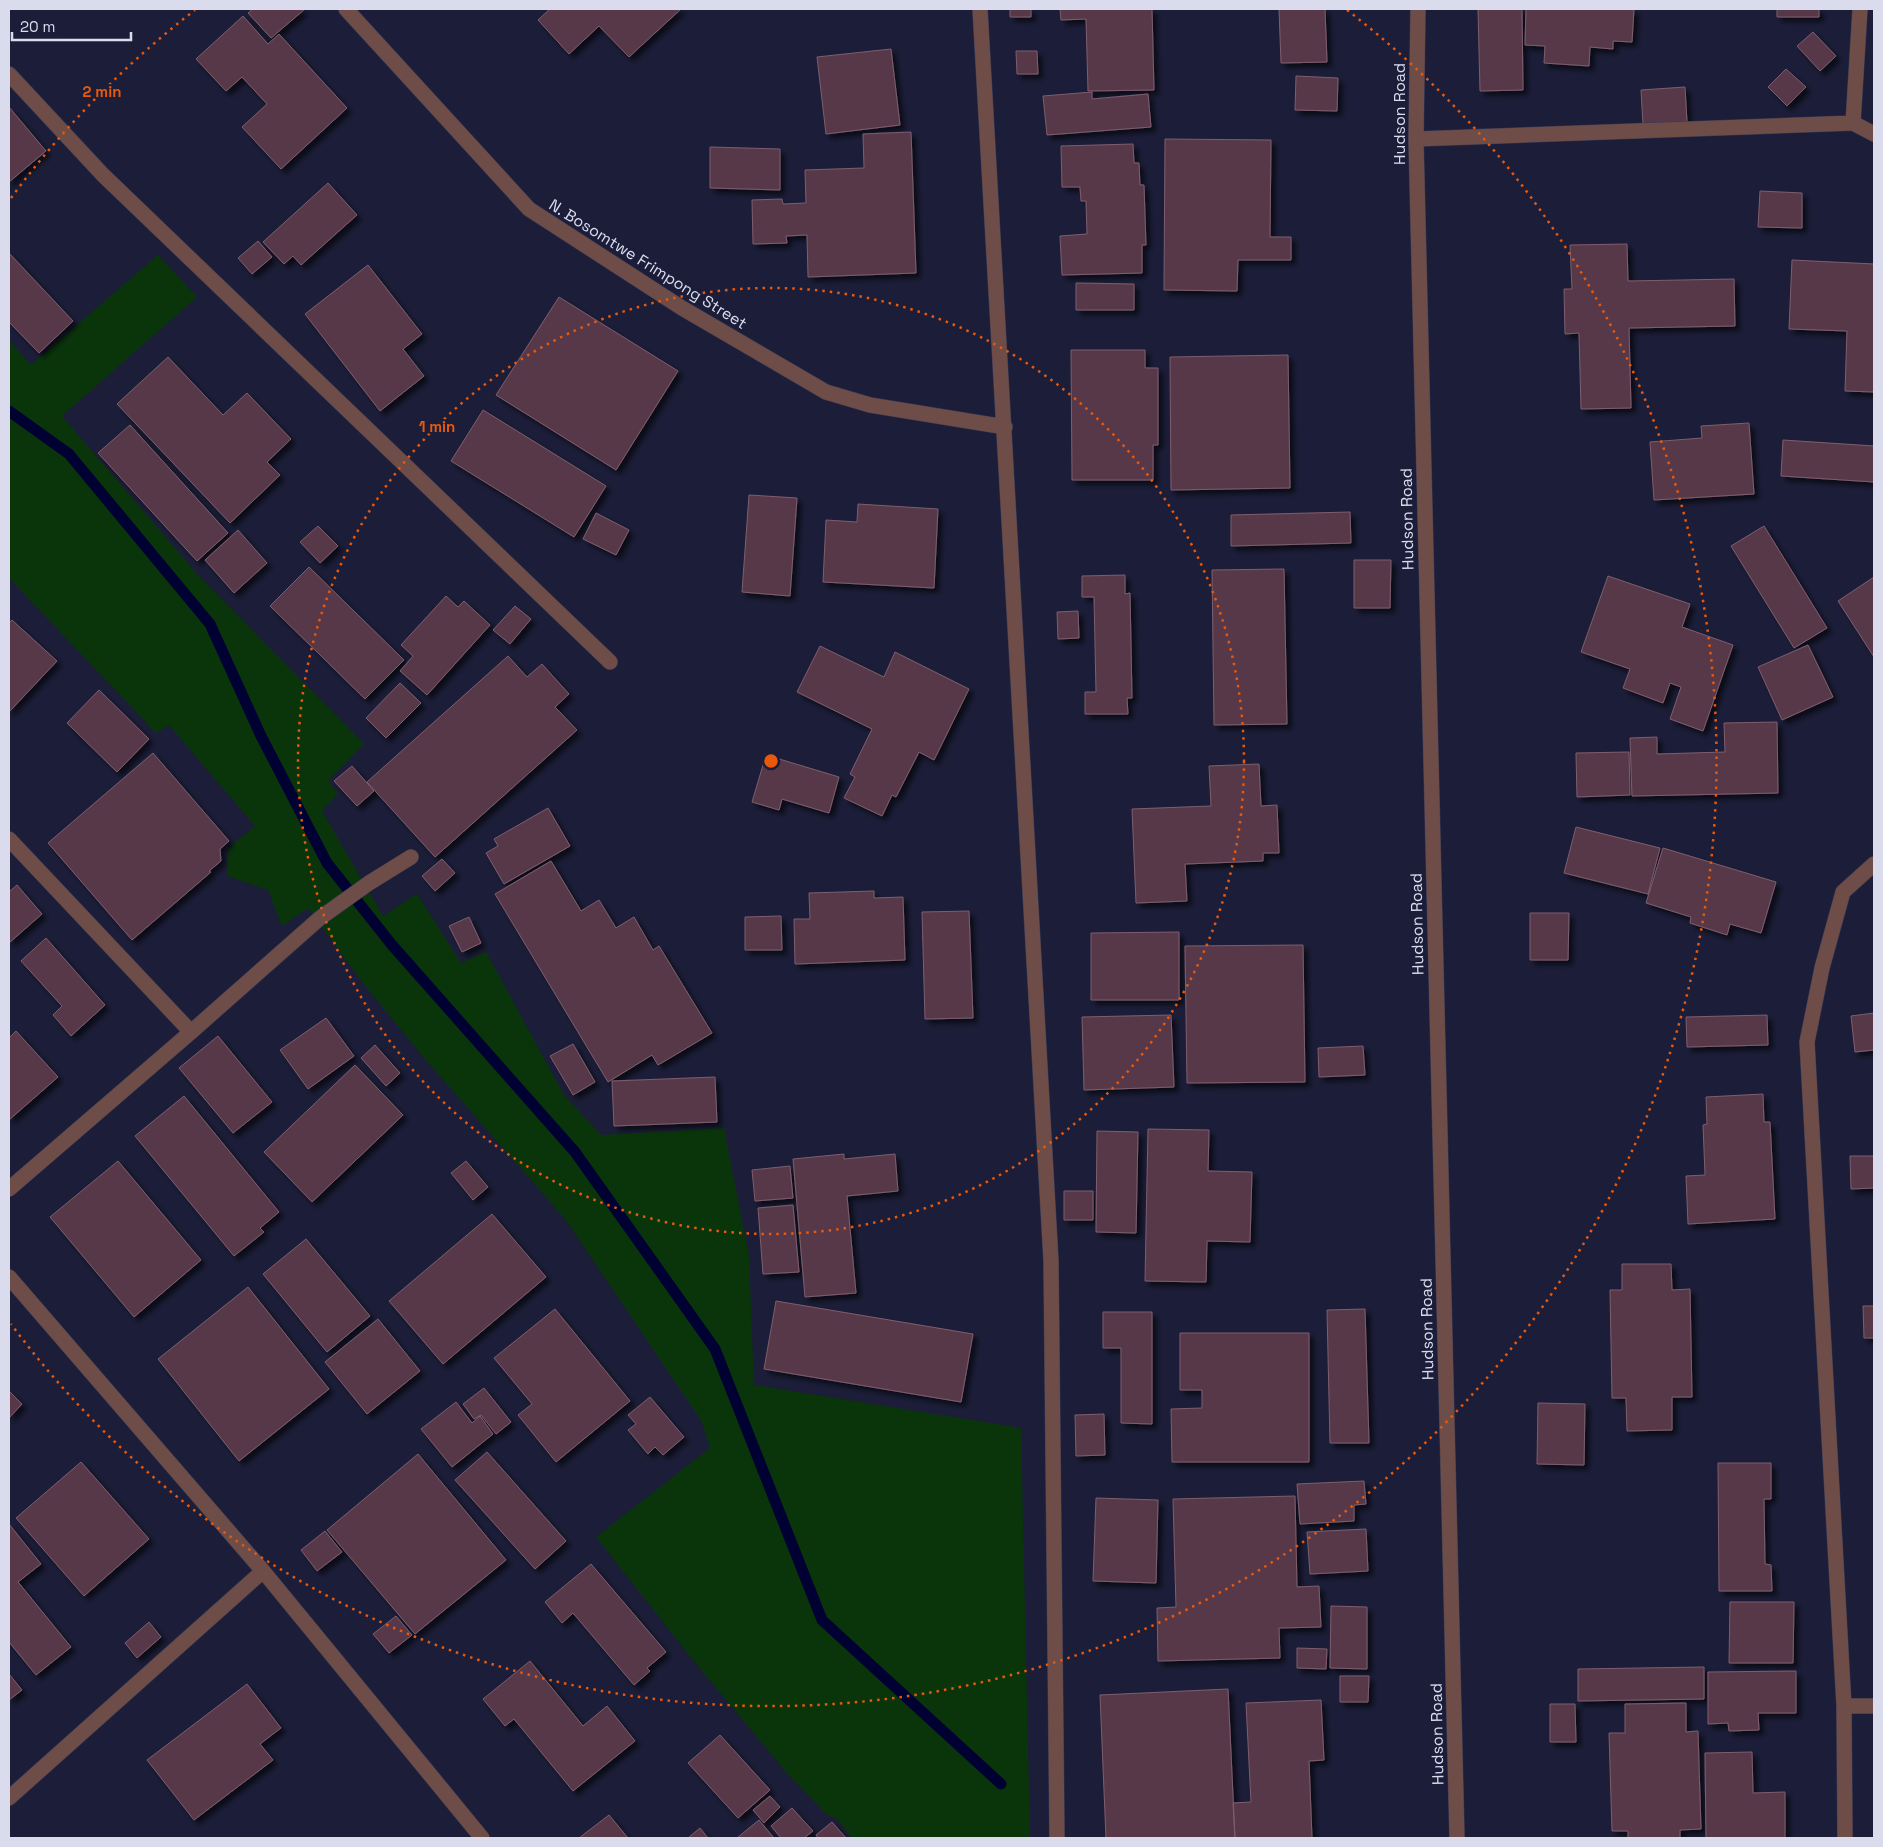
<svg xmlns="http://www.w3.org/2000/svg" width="1883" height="1847" viewBox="0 0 1883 1847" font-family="'Space Grotesk',sans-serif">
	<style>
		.green { fill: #0a350b }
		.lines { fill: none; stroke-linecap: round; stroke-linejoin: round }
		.stream { stroke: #003; stroke-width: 11 }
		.building { fill: #573949; stroke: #7e5d6e; filter: url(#shadow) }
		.minor-casing { stroke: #373952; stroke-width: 16 }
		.minor { stroke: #6e4c47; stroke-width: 15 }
		.ring { fill: none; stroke: #e8590c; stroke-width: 2.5; stroke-dasharray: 2.5 5 }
		.labels { text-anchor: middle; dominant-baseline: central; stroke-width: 4; stroke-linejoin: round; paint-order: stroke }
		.street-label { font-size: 16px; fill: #dadcee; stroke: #1c1e39 }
		.centre { fill: #e8590c; stroke: #1c1e39; stroke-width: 2.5 }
		.ring-label { font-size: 15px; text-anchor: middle; font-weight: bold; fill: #e8590c; stroke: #1c1e39; stroke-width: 4; stroke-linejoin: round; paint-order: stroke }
	</style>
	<defs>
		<filter id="shadow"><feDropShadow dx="4.5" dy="4.5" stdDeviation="2.5" flood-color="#0009"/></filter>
	</defs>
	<rect width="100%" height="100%" fill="#1c1e39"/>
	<path class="green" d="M158 255 197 297 62 416 197 574 364 744 328 781 338 794 322 811 383 916 417 894 461 963 486 952 564 1095 601 1135 724 1128 749 1256 754 1385 1021 1428 1030 1838H852L837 1819 826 1814 786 1772 697 1665 596 1537 710 1448 701 1420 565 1219 425 1059 362 982 308 908 282 926 268 890 227 876C226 839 231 848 255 826L169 725 156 733 9 578V340L31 365Z"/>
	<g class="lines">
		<path class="stream" d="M9 411 69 454 210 624 261 736 327 863 392 945 575 1152 715 1349 822 1620 1001 1784"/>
	</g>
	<path class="building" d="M253 9H305L271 38 248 13Z
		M550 9H681L629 57 599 26 569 54 538 20Z
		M1010 9H1031V17H1010Z
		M1060 9H1152L1154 90 1088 91 1086 19 1061 20Z
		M1279 9H1325L1327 62 1281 63Z
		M1478 9H1522L1523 90 1480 91Z
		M1526 9H1634L1632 42 1613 41V49L1590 47 1589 66 1544 63 1545 46 1525 45Z
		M1777 9H1819V17H1777Z
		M243 16 268 44 279 34 347 108 281 169 242 127 267 104 242 77 226 91 196 59Z
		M1813 32 1836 56 1820 71 1797 46Z
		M891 49 900 125 826 134 817 57Z
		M1016 51H1037L1038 74H1017Z
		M1786 69 1806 87 1787 106 1768 87Z
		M1296 76 1338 78 1337 111 1295 110Z
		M1685 87 1687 122 1643 125 1641 90Z
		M1092 92V99L1148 94 1151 127 1047 135 1043 96Z
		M9 107 46 151 9 182Z
		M911 132 916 273 808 277 807 235 786 236 787 243 753 244 752 200 782 199 783 204 806 203 805 170 864 168 863 134Z
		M1165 139 1271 140 1270 237H1291V260H1238L1237 291 1164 290Z
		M1133 144 1134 163H1139L1140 185H1144L1146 245H1142V273L1062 275 1060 236 1087 234 1086 201H1081L1080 187H1062L1061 146Z
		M710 147 780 149V190L710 188Z
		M328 183 357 215 301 265 293 256 284 264 263 242Z
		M1760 191 1802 193V228L1758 227Z
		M258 241 272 257 252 274 238 258Z
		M1627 244 1628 281 1734 279 1735 326 1629 328 1631 408 1581 409 1579 333 1565 334 1564 289H1572L1570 245Z
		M9 253 73 321 39 353 9 322Z
		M1792 260 1874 264V392L1845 391 1847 331 1789 329Z
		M368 265 422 334 403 349 424 376 380 411 305 314Z
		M1076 283 1134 284V310H1076Z
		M559 297 678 371 616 470 496 395Z
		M1071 350H1145V368H1158V445H1153V480H1072Z
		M1288 355 1290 488 1171 490 1170 357Z
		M168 357 223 415 247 393 291 439 267 462 280 475 230 523 117 404Z
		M483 410 606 486 574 537 451 461Z
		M1749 423 1754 494 1654 500 1650 442 1702 438 1701 426Z
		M130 425 228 533 197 561 98 453Z
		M1783 440 1874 446V482L1781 476Z
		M749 495 797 498 790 596 742 592Z
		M858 504 938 509 934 588 823 582 826 520 857 522Z
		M1350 512 1351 543 1231 546V515Z
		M596 513 629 530 616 555 583 539Z
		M318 526 338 546 320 563 300 542Z
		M1764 526 1827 628 1794 648 1731 546Z
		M238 530 267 563 234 593 205 560Z
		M1354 560H1391L1390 608H1354Z
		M309 567 404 660 365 699 270 606Z
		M1284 569 1287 724 1214 725 1212 570Z
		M1125 575V594L1130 593 1132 698H1127L1128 714H1085V692H1096L1094 597H1082V576Z
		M1608 576 1690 604 1682 627 1733 645 1703 731 1670 719 1681 687 1670 683 1663 703 1623 688 1630 669 1581 652Z
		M1874 577V657L1838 601Z
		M446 596 458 607 464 601 490 625 427 695 400 671 413 656 401 645Z
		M515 606 531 619 510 644 493 630Z
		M1078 611 1079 638 1058 639 1057 612Z
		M12 620 57 661 9 712V623Z
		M1808 645 1833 697 1782 720 1758 667Z
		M820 646 884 677 895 652 969 689 934 760 919 752 896 797 892 795 882 816 844 798 855 777 850 774 872 729 797 692Z
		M508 656 527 677 542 664 569 694 555 707 577 730 435 857 367 782Z
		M400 683 421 703 386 738 366 718Z
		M99 690 149 739 117 772 67 723Z
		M1777 722 1778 793 1632 796 1630 738 1657 737V754L1725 752 1724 723Z
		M1629 752 1630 795 1577 797 1576 753Z
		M153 753 229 841 220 849 221 861 209 871 211 872 132 940 48 843Z
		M766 755 839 777 829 813 782 799 779 810 752 802Z
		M1259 764 1261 806 1277 805 1279 853H1263V861L1185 864 1187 901 1136 903 1132 809 1211 806 1209 766Z
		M352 766 374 791 357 806 334 781Z
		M548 808 570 846 504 884 486 853 498 846 494 839Z
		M1576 827 1660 848 1648 894 1564 873Z
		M1663 848 1776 882 1761 933 1730 924 1727 935 1690 923 1691 917 1646 903Z
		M442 859 455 873 435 891 422 876Z
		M551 861 581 911 599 900 616 928 634 917 653 950 659 946 712 1033 658 1065 652 1055 608 1082 495 894Z
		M17 885 42 914 9 943V892Z
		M874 891V898L903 897 905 960 795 964 794 919H810L809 893Z
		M969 911 973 1018 925 1019 922 912Z
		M1530 913H1569L1568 960H1530Z
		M781 916 782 950H745V917Z
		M469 917 481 943 462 952 449 926Z
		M1179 932V1000H1091V933Z
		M46 938 105 1005 71 1036 53 1015 62 1006 21 961Z
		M1303 945 1305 1082 1187 1083 1185 946Z
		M1874 1013V1050L1855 1052 1851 1016Z
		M1171 1015 1174 1087 1084 1090 1082 1017Z
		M1767 1015 1768 1045 1687 1047 1686 1017Z
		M326 1018 354 1056 308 1089 280 1050Z
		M16 1031 58 1077 9 1120V1038Z
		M218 1036 272 1102 233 1133 179 1068Z
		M573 1044 595 1082 573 1095 550 1056Z
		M375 1045 400 1073 386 1086 361 1058Z
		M1363 1046 1365 1075 1319 1077 1318 1048Z
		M355 1065 403 1115 312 1202 264 1152Z
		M715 1077 717 1122 614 1126 612 1081Z
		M1763 1094 1764 1122H1770L1775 1219 1688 1224 1686 1176 1705 1175 1703 1125 1707 1124 1706 1097Z
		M184 1096 279 1212 260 1228 264 1232 234 1256 135 1136Z
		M1148 1129 1209 1130 1208 1171 1252 1172 1250 1242 1207 1241 1206 1282 1145 1281Z
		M1097 1131 1138 1132 1136 1233 1096 1232Z
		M844 1154V1159L895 1154 898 1191 847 1196 856 1293 805 1297 793 1159Z
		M1850 1156H1874V1188L1851 1189Z
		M118 1161 201 1260 134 1317 50 1217Z
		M466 1161 488 1187 473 1200 451 1173Z
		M790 1166 793 1198 755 1201 752 1170Z
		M1064 1191H1093V1220H1064Z
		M793 1205 799 1272 763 1274 758 1208Z
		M492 1214 546 1277 443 1364 389 1301Z
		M306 1239 370 1316 327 1352 263 1274Z
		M1622 1264H1671L1672 1290 1690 1289 1692 1397H1672V1430L1627 1431 1626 1398H1612L1610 1290H1622Z
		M248 1287 329 1389 239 1461 158 1359Z
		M776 1301 973 1334 961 1402 764 1369Z
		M1863 1306H1874V1338H1864Z
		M555 1309 630 1401 556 1462 518 1415 532 1404 494 1358Z
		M1365 1309 1369 1443H1330L1327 1310Z
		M1103 1312H1152V1424L1121 1423V1348H1103Z
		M378 1319 420 1371 367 1414 325 1362Z
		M1180 1333H1309V1462H1172L1171 1409 1202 1408V1390H1180Z
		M484 1388 511 1422 496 1434 481 1415 474 1419 463 1404Z
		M9 1391 22 1404 9 1418Z
		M650 1397 684 1437 663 1455 655 1447 648 1454 628 1430 636 1424 628 1415Z
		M456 1402 472 1423 480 1416 493 1434 452 1467 421 1429Z
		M1538 1403 1585 1404 1584 1465 1537 1464Z
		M1104 1414 1105 1455 1076 1456 1075 1415Z
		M487 1452 566 1541 535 1569 455 1480Z
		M418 1454 506 1560 415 1634 327 1530Z
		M81 1462 149 1539 84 1596 16 1518Z
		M1718 1463H1771V1499H1764L1765 1564 1771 1565 1772 1591H1719Z
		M1364 1481 1366 1504 1354 1505V1521L1300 1524 1297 1484Z
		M1295 1496 1297 1587 1319 1586 1321 1627 1279 1628 1280 1658 1158 1661 1157 1608 1176 1607 1173 1499Z
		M1096 1498 1158 1500 1156 1583 1093 1581Z
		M9 1524 41 1564 18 1582 71 1647 36 1675 9 1642Z
		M1366 1529 1368 1571 1310 1574 1307 1532Z
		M325 1531 342 1552 317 1571 301 1550Z
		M591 1564 666 1652 647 1668 650 1671 634 1685 573 1613 562 1623 545 1602Z
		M1730 1602H1794L1793 1663H1729Z
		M1331 1606 1367 1607V1669L1330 1668Z
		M396 1616 412 1635 389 1653 373 1634Z
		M149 1622 161 1637 137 1658 125 1643Z
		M1297 1648 1327 1649 1326 1669 1297 1668Z
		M530 1661 583 1726 607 1706 635 1741 573 1791 514 1719 505 1726 483 1699Z
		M1704 1667V1699L1578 1701V1669Z
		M1796 1671V1713H1758L1759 1730 1729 1731 1728 1723 1708 1724V1672Z
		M9 1674 22 1690 9 1700Z
		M1340 1676H1369L1368 1702H1340Z
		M247 1684 281 1728 260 1744 273 1760 194 1820 147 1760Z
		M1228 1689 1235 1838H1106L1100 1695Z
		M1321 1700 1324 1760 1309 1761 1312 1838H1235L1233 1803 1251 1802 1246 1703Z
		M1686 1703V1732L1698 1731 1701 1829 1680 1830V1838H1628V1831H1612L1609 1733H1625V1704Z
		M1550 1704H1575L1576 1742H1550Z
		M720 1735 770 1790 738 1818 688 1763Z
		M1752 1752 1753 1793 1785 1792V1838H1706L1705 1753Z
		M770 1796 780 1807 764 1823 753 1810Z
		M792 1808 813 1831 804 1838H781L771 1826Z
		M609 1815 628 1838H579Z
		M759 1820 774 1838H737Z
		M832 1822 846 1838H818L816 1835Z
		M700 1828 708 1838H688Z"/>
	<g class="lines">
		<g class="minor-casing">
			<path id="minor" d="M346 9 529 209 682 308 826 392 870 405 1005 427
				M980 9 1051 1261 1057 1838
				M1418 9 1416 139 1457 1838
				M9 74 103 175 610 662
				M1853 123 1860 9
				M1416 139 1853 123 1874 134
				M9 839 191 1032
				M9 1189 191 1032 320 918 369 883 411 857
				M9 1277 263 1571 482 1838
				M1844 1706H1874
				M9 1798 263 1571
				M1845 1838 1844 1706 1807 1042 1822 968 1843 892 1874 864"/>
		</g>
		<use href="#minor" class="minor"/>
	</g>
	<g class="ring">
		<circle cx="771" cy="761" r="473"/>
		<path d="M11 198A946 946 0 0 1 195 10M1347 10A946 946 0 1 1 11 1324"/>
	</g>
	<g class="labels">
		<g class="street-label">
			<text transform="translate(1399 114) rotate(-90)">Hudson Road</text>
			<text transform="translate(648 264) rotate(32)">N. Bosomtwe Frimpong Street</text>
			<text transform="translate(1407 519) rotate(-91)">Hudson Road</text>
			<text transform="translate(1417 924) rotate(-91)">Hudson Road</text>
			<text transform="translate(1427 1329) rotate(-91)">Hudson Road</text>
			<text transform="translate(1437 1734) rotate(-91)">Hudson Road</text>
		</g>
	</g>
	<circle cx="771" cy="761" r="8" class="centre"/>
	<g class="ring-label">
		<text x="102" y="97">2 min</text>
		<text x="437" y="432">1 min</text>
	</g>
	<rect width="1883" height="1847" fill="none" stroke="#dadcee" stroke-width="20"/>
	<path d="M12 32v8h119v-8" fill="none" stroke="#dadcee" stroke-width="2.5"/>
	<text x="20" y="32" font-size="15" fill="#dadcee" stroke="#1c1e39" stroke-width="4" paint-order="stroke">20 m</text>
</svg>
